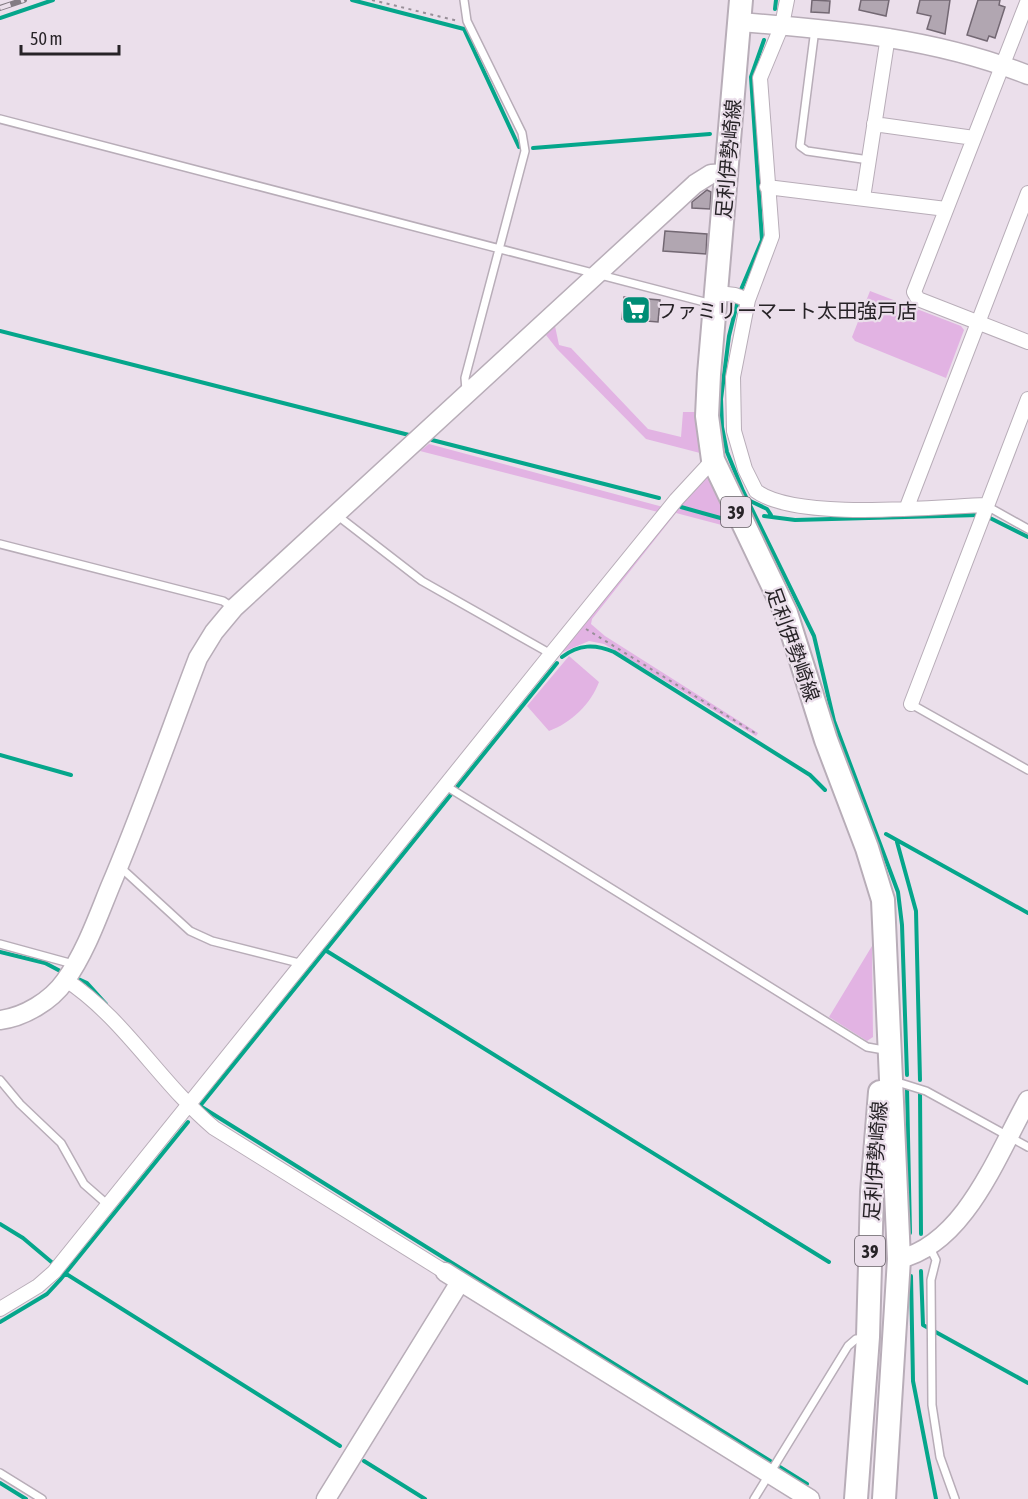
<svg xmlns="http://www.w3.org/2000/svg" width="1028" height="1499" viewBox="0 0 1028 1499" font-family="'Asap Condensed','Noto Sans JP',sans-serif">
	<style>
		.green { fill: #e2b3e3 }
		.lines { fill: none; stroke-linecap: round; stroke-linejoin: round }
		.stream { stroke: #05a68b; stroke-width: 4 }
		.building { fill: #b1a6b1; stroke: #736873; stroke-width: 1.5 }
		.service-casing { stroke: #b8adb8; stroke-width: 10 }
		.minor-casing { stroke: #b8adb8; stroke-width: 16 }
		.tertiary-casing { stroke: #b8adb8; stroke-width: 21 }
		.primary-casing { stroke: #b8adb8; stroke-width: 26 }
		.path { stroke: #988f98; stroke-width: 2; stroke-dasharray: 3 4.5; stroke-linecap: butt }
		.service { stroke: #fff; stroke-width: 7 }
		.minor { stroke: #fff; stroke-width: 14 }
		.tertiary { stroke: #fff; stroke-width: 18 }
		.primary { stroke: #fff; stroke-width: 22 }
		.rail-casing { stroke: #837b83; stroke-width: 6 }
		.rail { stroke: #ebdfeb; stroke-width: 4; stroke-dasharray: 11; stroke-linecap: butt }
		.labels { text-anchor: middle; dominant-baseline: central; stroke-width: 4.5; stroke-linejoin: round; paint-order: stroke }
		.shield { fill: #ebdfeb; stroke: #625b62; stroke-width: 1.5 }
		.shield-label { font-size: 18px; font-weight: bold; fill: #272327 }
		.street-label { font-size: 20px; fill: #272327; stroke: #ebdfeb }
		.poi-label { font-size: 20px; fill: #272327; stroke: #ebdfeb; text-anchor: start }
	</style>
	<rect width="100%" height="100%" fill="#ebdfeb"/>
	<path class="green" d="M870 291 961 326 964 330 946 378 855 341 852 337Z
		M555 326 559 345 571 348 648 429 681 437 683 412H701L703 450 700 453 646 439 557 349 546 335Z
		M429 444 663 507 658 512 420 451Z
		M708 469 733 528 676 513 592 619 591 624 605 636 758 733 756 736 604 644 589 641 563 652 561 651Z
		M569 656 599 682C591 704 571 723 549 731L527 706Z
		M872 946 873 1037 867 1041 829 1017Z"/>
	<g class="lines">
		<path class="stream" d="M352 0 464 29 519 147
			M775 9 776 0
			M0 18 53 0
			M533 148 710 134
			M740 292 762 240 751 77 764 40
			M738 300 729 336 721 399 722 427 727 452 743 491 814 636 834 721 898 892 902 925 907 1075
			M0 331 409 435
			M432 440 659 498
			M748 500 767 509 771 515
			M681 507 724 519
			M764 516 795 520 979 515
			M986 516 1028 537
			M562 657C579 644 595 644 614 652L810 775 825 790
			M557 663 200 1106 807 1484
			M0 755 71 775
			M886 834 1028 913
			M897 842 916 911 920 1080
			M325 950 829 1262
			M0 952 45 963 64 973
			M74 977 87 983 106 1004
			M907 1088 910 1233
			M920 1091 921 1234
			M0 1224 23 1238 55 1265
			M60 1270 340 1446
			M921 1271 923 1325 1028 1383
			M911 1276 913 1381 936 1499
			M0 1322 47 1294 60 1280 188 1122
			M364 1461 425 1499
			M0 1483 26 1499"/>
	</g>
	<path class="building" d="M812 0 830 1 829 13 811 12Z
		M861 0H889L886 16 859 10Z
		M920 0H950L945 34 927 29 931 16 917 13Z
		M978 0H1000L999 5 1005 7 995 38 989 36 987 41 967 35Z
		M707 190 711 192 710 209 692 208V202Z
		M665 231 707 234 706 254 663 251Z
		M624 297 660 300 658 322 622 319Z"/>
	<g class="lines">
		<g class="service-casing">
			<path id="service" d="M464 0 467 21 522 133 525 151 465 378 466 390
				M815 29 800 146 807 151 869 160
				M0 119 712 304
				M985 505 1028 529
				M338 516 422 581 551 654
				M0 544 223 601 232 607
				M911 704 1028 770
				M446 786 867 1047 884 1050
				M119 866 190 931 212 941 303 964
				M0 944 73 964
				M0 1080 20 1104 61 1143 84 1184 108 1205
				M894 1081 926 1091 1028 1147
				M930 1248 936 1260 931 1280 932 1405 940 1457 955 1499
				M0 1473 42 1499
				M754 1499 848 1346 856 1339 864 1338"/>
		</g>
		<g class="minor-casing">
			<path id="minor" d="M787 0 782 25 760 78 772 236 748 300 733 377 734 431 745 469 756 491C797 521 932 507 985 505
				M1028 0 914 292 918 299 1028 342
				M874 124 974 138
				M767 187 946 209
				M863 198 888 36
				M718 293 735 295 748 300
				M907 507 1028 193
				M911 704 1028 399
				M66 980C124 1018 160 1083 214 1128L445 1272
				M0 1309 38 1286 54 1272 551 654 676 500 713 460"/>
		</g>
		<g class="tertiary-casing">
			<path id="tertiary" d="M740 22C839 30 935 38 1028 75
				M0 1020C24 1017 51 1001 65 981 85 953 97 919 110 887 142 812 169 734 198 658L214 632 234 608 695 184 711 174 727 173
				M899 1259C965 1244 997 1155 1028 1100
				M445 1272 810 1499
				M326 1499 460 1282"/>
		</g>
		<g class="primary-casing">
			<path id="primary" d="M741 0 709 374 707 416 713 460 786 613 826 740 867 848 883 900 899 1259 884 1499
				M856 1499 868 1337 872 1192 880 1092"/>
		</g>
		<path class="path" d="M372 0 458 21
			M586 629 755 733"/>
		<use href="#service" class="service"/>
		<use href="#minor" class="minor"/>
		<use href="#tertiary" class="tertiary"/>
		<use href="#primary" class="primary"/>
		<g class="rail-casing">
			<path id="rail" d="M0 8 24 0"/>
		</g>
		<use href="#rail" class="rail"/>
	</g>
	<defs>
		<g id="supermarket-square" transform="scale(1.5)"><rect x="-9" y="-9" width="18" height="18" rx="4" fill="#008d76" stroke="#ebdfeb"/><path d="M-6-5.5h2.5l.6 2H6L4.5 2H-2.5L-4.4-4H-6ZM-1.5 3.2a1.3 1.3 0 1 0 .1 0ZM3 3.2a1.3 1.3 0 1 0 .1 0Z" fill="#fff"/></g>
	</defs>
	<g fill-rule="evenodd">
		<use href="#supermarket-square" x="636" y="310"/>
	</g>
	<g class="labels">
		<g class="shield">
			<rect x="721" y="497" width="30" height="30" rx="4.5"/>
			<rect x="855" y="1236" width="30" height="30" rx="4.5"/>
		</g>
		<g class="shield-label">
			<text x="736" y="512">39</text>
			<text x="870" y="1251">39</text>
		</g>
		<g class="street-label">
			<text transform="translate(728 159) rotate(-85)">足利伊勢崎線</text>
			<text transform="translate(793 644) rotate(70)">足利伊勢崎線</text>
			<text transform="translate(875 1161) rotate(-86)">足利伊勢崎線</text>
		</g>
		<g class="poi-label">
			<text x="657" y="310">ファミリーマート太田強戸店</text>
		</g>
	</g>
	<path d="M21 45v9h98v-9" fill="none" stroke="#272327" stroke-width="3"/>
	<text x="30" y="45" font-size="18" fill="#272327" stroke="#ebdfeb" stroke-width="4.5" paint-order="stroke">50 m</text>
</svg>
